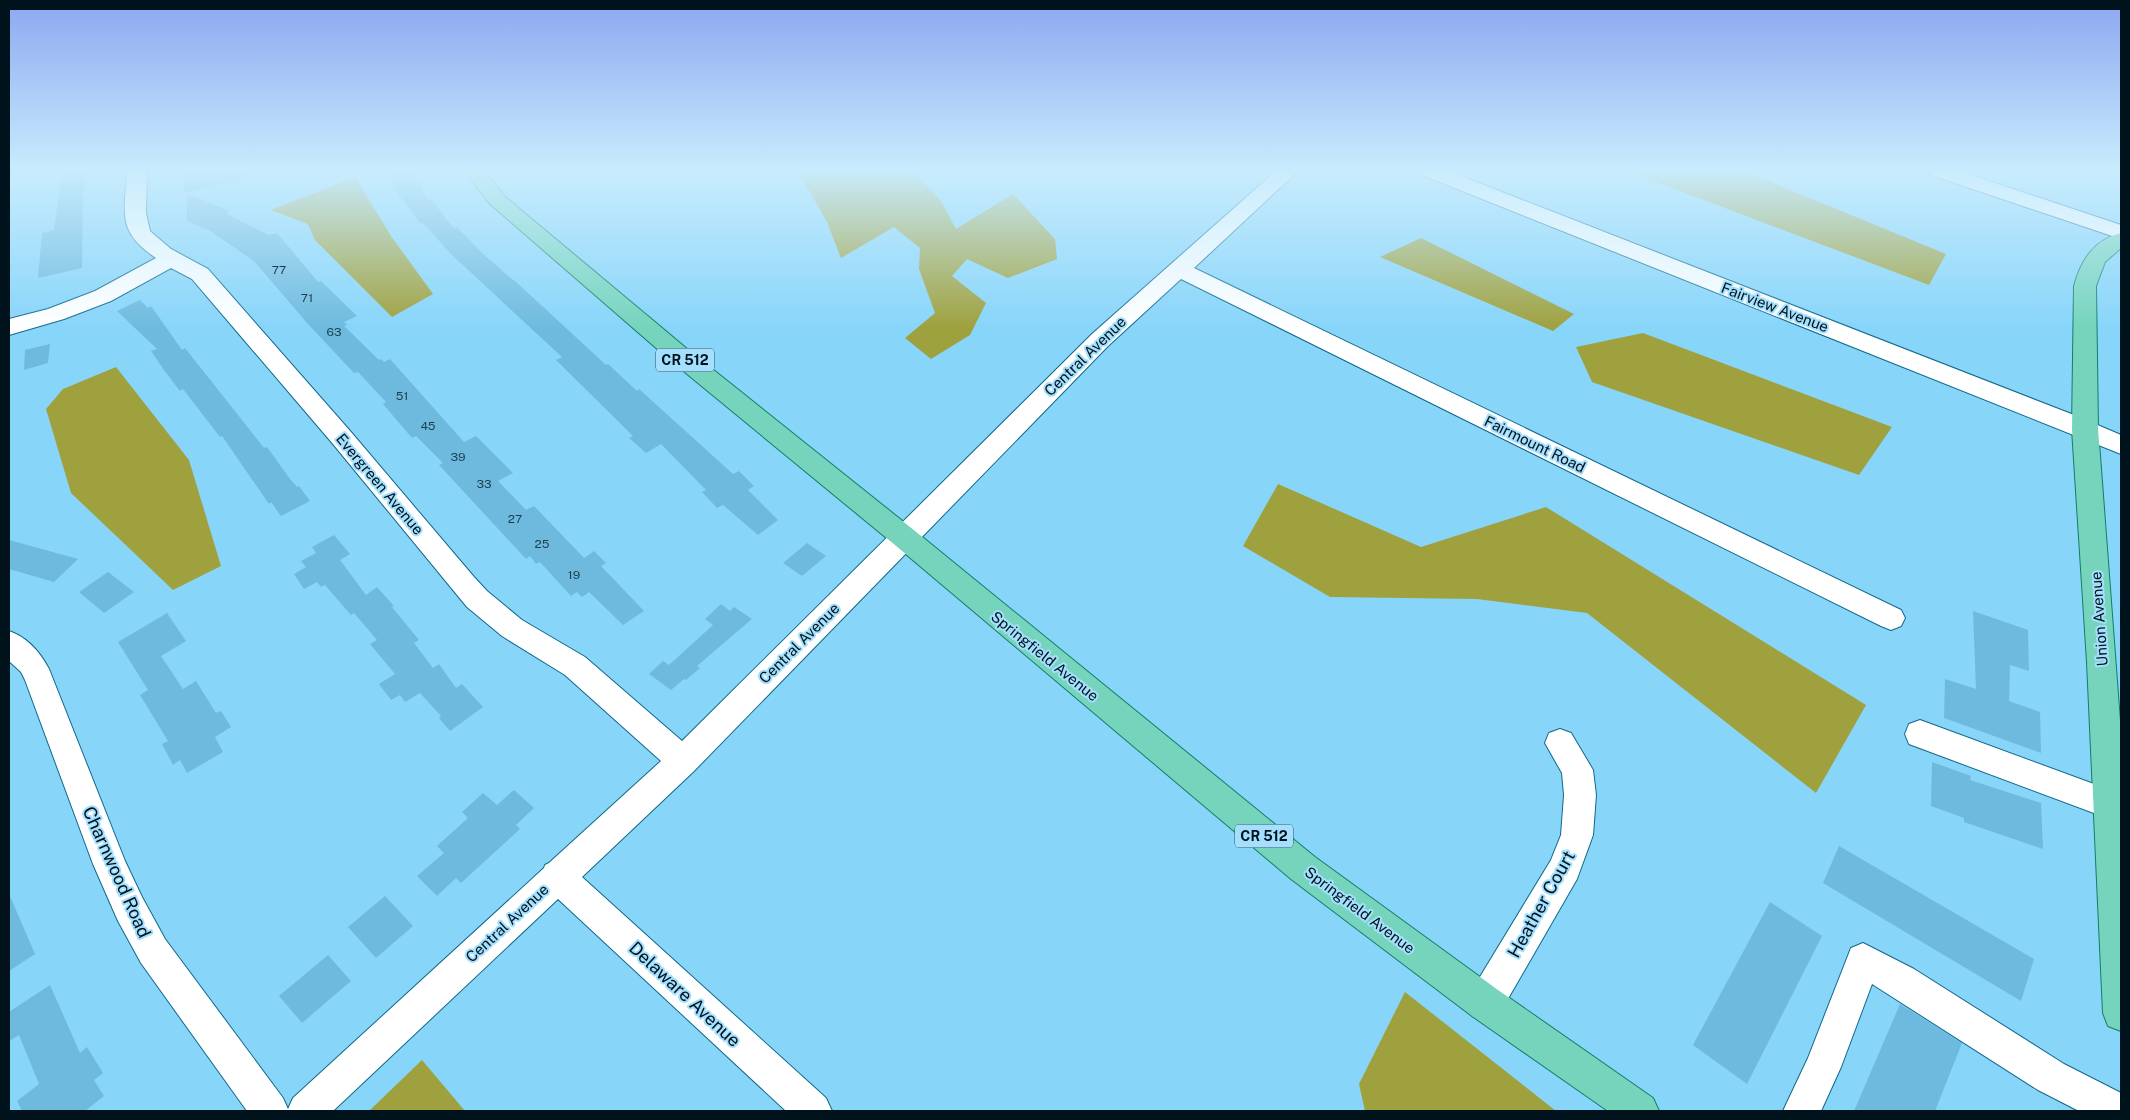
<svg xmlns="http://www.w3.org/2000/svg" width="2130" height="1120" viewBox="0 0 2130 1120" font-family="'Public Sans',sans-serif">
	<style>
		.forest { fill: #9fa13e }
		.building { fill: #6dbade }
		.lines { fill: none; stroke-linecap: round; stroke-linejoin: round }
		.minor-casing { stroke: #0f6889; stroke-width: 2 }
		.major-casing { stroke: #117e68; stroke-width: 2 }
		.minor { fill: #fff; fill-rule: evenodd }
		.major { fill: #76d4bc; fill-rule: evenodd }
		.labels { text-anchor: middle; dominant-baseline: central; stroke-width: 4; stroke-linejoin: round; paint-order: stroke }
		.number-label { font-size: 12px; fill: #1b3d4d }
		.shield { fill: #a4e0fe; stroke: #315060; stroke-width: 1 }
		.shield-label { font-size: 14px; font-weight: bold; fill: #00131d }
		.street-label { font-size: 15px; fill: #00131d; stroke: #a4e0fe }
		.near-street-label { font-size: 18px; fill: #00131d; stroke: #a4e0fe }
	</style>
	<rect width="100%" height="100%" fill="#88d5fa"/>
	<path class="forest" d="M798 171H913L941 201 956 229 1013 194 1055 239 1057 259 1008 278 967 259 952 276 986 303 970 335 931 359 905 338 935 313 919 269 920 248 894 227 841 258 827 222Z
		M1627 171H1744L1946 254 1929 285Z
		M355 177 391 236 433 294 392 317 315 240 308 224 271 210Z
		M1421 238 1574 314 1553 331 1380 257Z
		M1643 333 1892 427 1859 475 1592 382 1576 347Z
		M116 367 189 460 221 566 173 590 71 493 46 409 63 389Z
		M1278 484 1421 547 1546 507 1866 705 1816 793 1587 613 1477 599 1330 597 1243 546Z
		M1405 992 1556 1111H1365L1359 1084Z
		M422 1060 465 1111H369Z"/>
	<path class="building" d="M62 171H86L83 198 82 268 38 278 42 233 54 230Z
		M183 171H247L248 178 184 193Z
		M387 171H412L428 200 431 199 454 229 457 227 481 252 513 280H514L606 365 608 364 637 391 639 389 733 474 739 471 754 486 748 490 778 520 758 535 723 505 717 508 702 492 706 490 661 444 646 453 629 438 633 436 556 360 562 357 451 254 423 223 421 224 398 194Z
		M187 193 229 211 227 214 269 235 277 233 318 282 321 281 357 316 344 322 347 325 344 326 379 360 381 359 384 362 390 359 464 442 476 436 513 473 498 481 526 510 534 506 584 558 594 551 606 563 601 566 644 611 623 625 589 592 582 597 577 592 571 596 540 562 536 564 530 556 526 559 439 465 443 463 416 436 412 438 383 404 386 402 358 372 354 373 308 324 254 261 210 231 187 221Z
		M140 300 148 308 151 306 182 350 185 348 264 448 267 447 290 479 297 487 299 486 310 501 281 516 271 502 269 504 222 436 220 437 183 389 180 391 164 370 151 351 157 349 117 311Z
		M50 344 48 363 24 370 25 350Z
		M334 535 350 554 340 560 366 595 377 587 394 606 392 607 419 640 414 643 433 668 439 664 456 688 462 684 483 707 450 731 439 718 441 716 420 693 405 702 400 695 391 700 379 684 395 674 370 644 377 640 354 613 351 615 325 585 321 587 317 582 304 589 294 574 306 567 301 561 316 553 312 547Z
		M9 540 78 559 54 582 9 569Z
		M807 543 826 556 802 576 783 563Z
		M108 572 134 592 104 613 79 592Z
		M721 604 730 611 734 607 752 619 697 666 700 668 686 680 684 679 671 690 649 674 663 661 669 665 713 625 705 619Z
		M1973 611 2028 630 2029 671 2010 665 2009 701 2040 712 2041 753 1944 718 1945 679 1976 689Z
		M167 613 186 641 161 656 183 689 196 681 216 713 221 711 231 727 215 737 223 752 187 773 180 760 173 765 162 744 168 741 140 695 148 690 118 642Z
		M1932 762 1971 776 1970 780 2041 803 2043 849 1964 822V818L1931 806Z
		M514 790 534 808 516 825 520 829 461 883 456 878 437 896 417 876 444 853 437 846 468 818 462 812 483 793 497 805Z
		M1839 846 2034 959 2021 1001 1823 883Z
		M9 894 35 954 9 971Z
		M385 896 413 926 376 958 348 927Z
		M1770 902 1822 936 1747 1084 1693 1045Z
		M328 955 351 981 302 1023 279 996Z
		M50 985 80 1053 87 1047 103 1073 94 1080 104 1096 85 1111H22L17 1101 39 1084 19 1035 9 1041V1012Z
		M1900 1004 1962 1043 1935 1111H1854Z"/>
	<g class="lines">
		<g class="minor-casing">
			<path id="minor" d="M127 171H147L146 213 150 231 171 249 208 269 351 432 474 577 487 591 522 620 585 657 682 741 1092 334 1276 171H1298L1194 268 1901 610 1905 618 1901 626 1891 630 1881 626 1181 279 1108 346 694 771 582 877 826 1098 832 1111H786L558 899 333 1111H247L141 963 118 921 93 864 25 680 21 672 9 661V631C27 637 40 652 49 669L125 861 142 897 165 939 283 1098 288 1109 293 1098 544 868 545 865 549 863 661 761 565 675 502 636 467 607 333 444 192 279 171 268 111 301 64 319 9 335V319L48 309 95 291 156 258C116 231 125 214 127 171Z
				M1419 171H1448L2074 415 2121 435V454L1422 175Z
				M1928 171H1959L2121 225V239L1931 175Z
				M1920 720 2121 794V814L2110 819 1909 744 1905 734 1909 724Z
				M1560 729 1571 733 1593 770 1596 795 1593 835 1577 879 1498 1016 1485 1021 1472 1016 1467 1003 1472 990 1551 860 1561 835 1564 795 1562 773 1545 743 1549 733Z
				M1863 943 1914 969 2064 1064 2121 1093V1111H2079L2038 1090 1872 984 1841 1067 1821 1111H1783L1808 1058 1851 948Z"/>
		</g>
		<g class="major-casing">
			<path id="major" d="M464 171H485L503 195 686 348 915 531 1315 857 1498 990 1653 1098 1659 1111H1608L1472 1016 1291 879 895 545 670 360 489 203Z
				M2121 233V248L2105 262 2096 286 2098 429 2121 734V1031L2108 1026 2103 1013 2087 662 2072 429 2074 286C2081 260 2094 240 2121 233Z"/>
		</g>
		<use href="#minor" class="minor"/>
		<use href="#major" class="major"/>
	</g>
	<linearGradient id="sky" x2="0" y2="1"><stop stop-color="#8da7f0"/><stop offset="0.52" stop-color="#c9ecfd"/><stop offset="1" stop-color="#c9ecfd" stop-opacity="0"/></linearGradient>
	<rect width="2130" height="328" fill="url(#sky)"/>
	<g class="labels">
		<g class="number-label">
			<text x="279" y="270">77</text>
			<text x="307" y="298">71</text>
			<text x="334" y="332">63</text>
			<text x="402" y="396">51</text>
			<text x="428" y="426">45</text>
			<text x="458" y="457">39</text>
			<text x="484" y="484">33</text>
			<text x="515" y="519">27</text>
			<text x="542" y="544">25</text>
			<text x="574" y="575">19</text>
		</g>
		<g class="shield">
			<rect x="656" y="348.5" width="58" height="23" rx="4"/>
			<rect x="1235" y="824.5" width="58" height="23" rx="4"/>
		</g>
		<g class="shield-label">
			<text x="685" y="360">CR 512</text>
			<text x="1264" y="836">CR 512</text>
		</g>
		<g class="street-label">
			<text transform="translate(1775 307) rotate(21)">Fairview Avenue</text>
			<text transform="translate(1085 356) rotate(-44)">Central Avenue</text>
			<text transform="translate(1535 444) rotate(26)">Fairmount Road</text>
			<text transform="translate(380 484) rotate(50)">Evergreen Avenue</text>
			<text transform="translate(2099 619) rotate(-94)">Union Avenue</text>
			<text transform="translate(799 643) rotate(-45)">Central Avenue</text>
			<text transform="translate(1045 656) rotate(39)">Springfield Avenue</text>
			<text transform="translate(1360 910) rotate(37)">Springfield Avenue</text>
			<text transform="translate(507 923) rotate(-43)">Central Avenue</text>
		</g>
		<g class="near-street-label">
			<text transform="translate(117 872) rotate(66)">Charnwood Road</text>
			<text transform="translate(1541 904) rotate(-61)">Heather Court</text>
			<text transform="translate(685 994) rotate(43)">Delaware Avenue</text>
		</g>
	</g>
	<rect width="2130" height="1120" fill="none" stroke="#00131d" stroke-width="20"/>
</svg>
